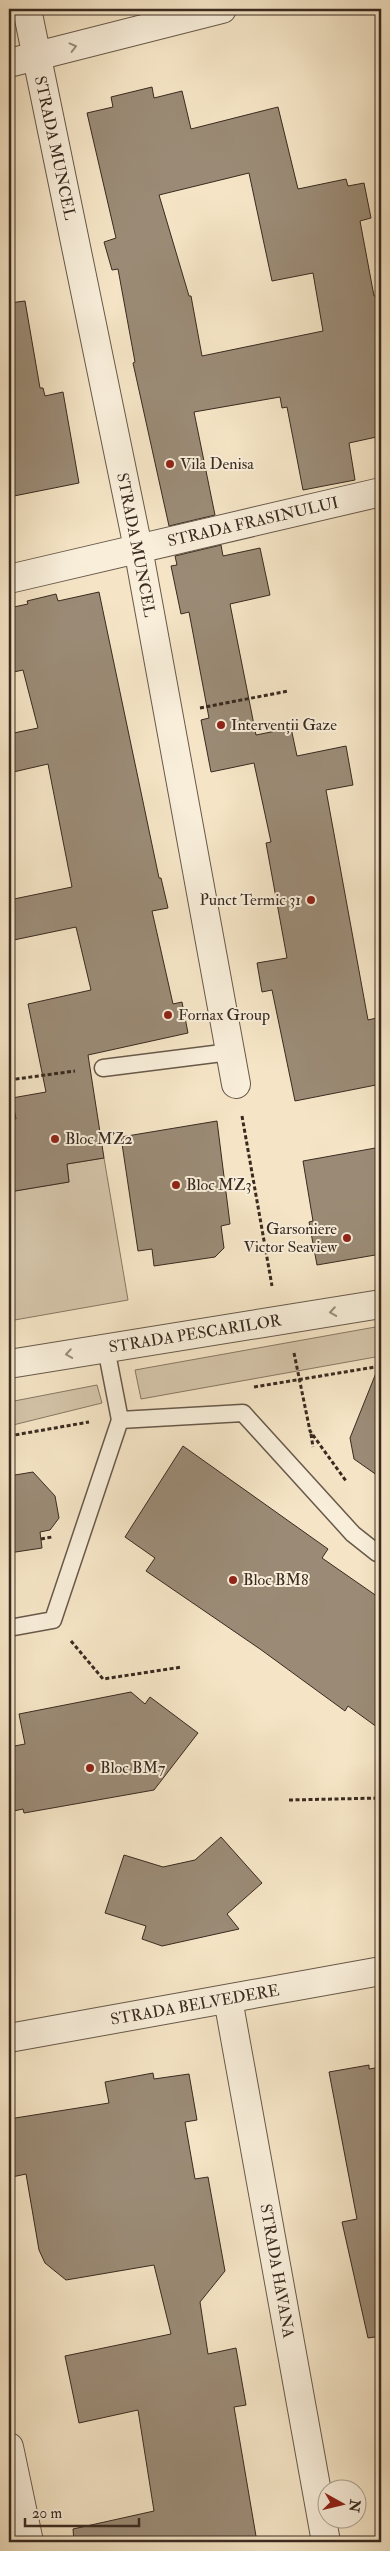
<svg xmlns="http://www.w3.org/2000/svg" width="390" height="2551" viewBox="0 0 390 2551" font-family="'IM FELL Double Pica',serif">
	<style>
		.green { fill: #d5c5aa; stroke: #877865 }
		.building { fill: #9b8b76; stroke: #392a20; fill-rule: evenodd }
		.lines { fill: none; stroke-linecap: round; stroke-linejoin: round }
		.service-casing { stroke: #68594a; stroke-width: 19 }
		.minor-casing { stroke: #68594a; stroke-width: 30 }
		.tertiary-casing { stroke: #68594a; stroke-width: 30 }
		.path { stroke: #392a20; stroke-width: 3; stroke-dasharray: 4 2.5; stroke-linecap: butt }
		.service { stroke: #f8eeda; stroke-width: 16 }
		.minor { stroke: #f8eeda; stroke-width: 28 }
		.tertiary { stroke: #f8eeda; stroke-width: 28 }
		.oneway { stroke: #988c7d }
		.poi-dot { fill: #8f2418; stroke: #f8eeda; stroke-width: 2 }
		.labels { text-anchor: middle; dominant-baseline: central; stroke-width: 4; stroke-linejoin: round; paint-order: stroke }
		.street-label { font-size: 16px; fill: #392a20; stroke: #f8eeda }
		.poi-label { font-size: 16px; fill: #392a20; stroke: #f8eeda; text-anchor: start }
	</style>
	<rect width="100%" height="100%" fill="#f5e5c6"/>
	<filter id="stains"><feTurbulence type="fractalNoise" baseFrequency=".004" numOctaves="4"/><feColorMatrix values="0 0 0 0 .2 0 0 0 0 .09 0 0 0 0 .02 0 0 0 .5 -.17"/></filter>
	<radialGradient id="worn" r=".72"><stop offset=".6" stop-color="#630" stop-opacity="0"/><stop offset="1" stop-color="#630" stop-opacity=".3"/></radialGradient>
	<path class="green" d="M104 1158 128 1300 9 1321V1192L69 1182 67 1164Z
		M381 1326V1356L141 1399 135 1370Z
		M97 1385 102 1403 9 1426V1402Z"/>
	<path class="building" d="M152 87 154 98 182 91 191 129 278 107 298 189 346 179 348 186 364 183 371 218 360 221 374 296 381 295V436L349 443 355 480 303 490 287 407 282 408 280 397 194 412 215 515 169 526 133 363 135 362 118 269 112 270 104 242 116 238 87 113 113 107 111 97ZM249 173 272 281 313 273 323 331 202 356 191 296H189L159 195Z
		M25 301 40 388H43L45 396 63 392 79 483 9 497V303Z
		M221 545 223 556 260 548 270 595 230 604 256 735 291 728 297 756 346 746 353 785 326 790 368 1020 381 1017V1084L295 1101 272 990 262 992 257 963 287 958 266 843 271 842 254 763 211 772 201 720 209 718 189 612 181 614 171 566 177 565 175 556Z
		M99 592 159 878H161L168 908 152 911 173 1004 182 1002 188 1033 88 1055 104 1158 67 1164 69 1182 9 1192V1120L16 1119 12 1098 46 1092 28 1004 91 990 76 927 9 941V900L72 887 48 764 9 773V734L38 728 23 670 9 673V608L28 604 27 601 56 594 58 601Z
		M217 1121 230 1224 221 1226 224 1248 215 1257 154 1266 152 1249 138 1251 121 1137Z
		M381 1147V1254L317 1265 309 1222 313 1221 303 1161Z
		M380 1363H381V1478L354 1459 350 1438Z
		M183 1446 328 1549 322 1558 381 1599V1730L348 1706 345 1711 260 1649 146 1571 155 1558 125 1537Z
		M33 1472 55 1496 59 1518 50 1530 40 1532 42 1548 9 1553V1476Z
		M131 1692 145 1704 150 1697 198 1733 154 1790 24 1813 23 1809 9 1812V1747L25 1744 19 1714Z
		M221 1837 262 1883 227 1914 239 1929 162 1946 142 1939 146 1926 105 1913 124 1855 163 1867 195 1860Z
		M369 2065V2069L381 2067V2336L368 2338 342 2222 357 2219 329 2072Z
		M153 2073 154 2079 189 2074 197 2120 185 2122 195 2179 208 2177 225 2271 200 2302 208 2354 236 2348 246 2405 234 2407 257 2542H74L73 2529 154 2511 138 2410 79 2423 65 2356 171 2334 154 2265 66 2280 45 2263 39 2250 26 2174 12 2177 9 2158V2119L109 2103 105 2082Z"/>
	<g class="lines">
		<g class="service-casing">
			<path id="service" d="M103 1068 230 1052
				M120 1420 243 1413 353 1534 377 1553 381 1552
				M9 1628 53 1620 120 1420 106 1348"/>
		</g>
		<g class="minor-casing">
			<path id="minor" d="M27 9 138 548 236 1084
				M9 579 381 492
				M9 1364 381 1304
				M228 1999 326 2542
				M9 2038 381 1971
				M9 2447 29 2542"/>
		</g>
		<g class="tertiary-casing">
			<path id="tertiary" d="M9 63 222 9"/>
		</g>
		<path class="path" d="M200 708 288 691
			M9 1080 75 1071
			M242 1116 272 1286
			M294 1353 310 1431 346 1481
			M254 1387 381 1366
			M311 1434 313 1447
			M9 1436 89 1422
			M41 1539 52 1537
			M71 1641 103 1679 182 1667
			M289 1800 381 1798"/>
		<use href="#service" class="service"/>
		<use href="#minor" class="minor"/>
		<use href="#tertiary" class="tertiary"/>
	</g>
	<defs><path id="oneway-chevron" d="M-2-3.5L2.5 0L-2 3.5" fill="none" stroke-width="1.6" stroke-linecap="round" stroke-linejoin="round" transform="scale(1.25)"/></defs>
	<g class="oneway">
		<use href="#oneway-chevron" transform="translate(73 47) rotate(-14)"/>
		<use href="#oneway-chevron" transform="translate(333 1312) rotate(171)"/>
		<use href="#oneway-chevron" transform="translate(69 1354) rotate(171)"/>
	</g>
	<g class="poi-dot">
		<circle cx="170" cy="464" r="5"/>
		<circle cx="221" cy="725" r="5"/>
		<circle cx="311" cy="900" r="5"/>
		<circle cx="168" cy="1015" r="5"/>
		<circle cx="55" cy="1139" r="5"/>
		<circle cx="176" cy="1185" r="5"/>
		<circle cx="347" cy="1238" r="5"/>
		<circle cx="233" cy="1580" r="5"/>
		<circle cx="90" cy="1768" r="5"/>
	</g>
	<g class="labels">
		<g class="street-label">
			<text transform="translate(55 148) rotate(78)">STRADA MUNCEL</text>
			<text transform="translate(253 522) rotate(-13)">STRADA FRASINULUI</text>
			<text transform="translate(136 545) rotate(79)">STRADA MUNCEL</text>
			<text transform="translate(195 1334) rotate(-9)">STRADA PESCARILOR</text>
			<text transform="translate(195 2005) rotate(-10)">STRADA BELVEDERE</text>
			<text transform="translate(277 2271) rotate(80)">STRADA HAVANA</text>
		</g>
		<g class="poi-label">
			<text x="180" y="464">Vila Denisa</text>
			<text x="231" y="725">Intervenții Gaze</text>
			<text x="301" y="900" text-anchor="end">Punct Termic 31</text>
			<text x="178" y="1015">Fornax Group</text>
			<text x="65" y="1139">Bloc MZ2</text>
			<text x="186" y="1185">Bloc MZ3</text>
			<text x="337" y="1229" text-anchor="end">Garsoniere<tspan x="337" dy="18">Victor Seaview</tspan></text>
			<text x="243" y="1580">Bloc BM8</text>
			<text x="100" y="1768">Bloc BM7</text>
		</g>
	</g>
	<rect width="390" height="2551" fill="none" stroke="#f5e5c6" stroke-width="30"/>
	<rect x="10" y="10" width="370" height="2531" fill="none" stroke="#392a20" stroke-width="2.5"/>
	<rect x="15" y="15" width="360" height="2521" fill="none" stroke="#392a20"/>
	<g transform="translate(342 2504) rotate(98)"><circle r="24" fill="#f8eeda" stroke="#aca090"/>
	<path d="M0-4L9 19L0 12L-9 19Z" fill="#8f2418"/>
	<text y="-8" font-size="14" font-weight="bold" text-anchor="middle" fill="#392a20">N</text>
	</g>
	<path d="M25 2518v8h114v-8" fill="none" stroke="#392a20" stroke-width="2.5"/>
	<text x="32" y="2518" font-size="15" fill="#392a20" stroke="#f8eeda" stroke-width="4" paint-order="stroke">20 m</text>
	<rect width="100%" height="100%" filter="url(#stains)"/>
	<rect width="100%" height="100%" fill="url(#worn)"/>
</svg>
